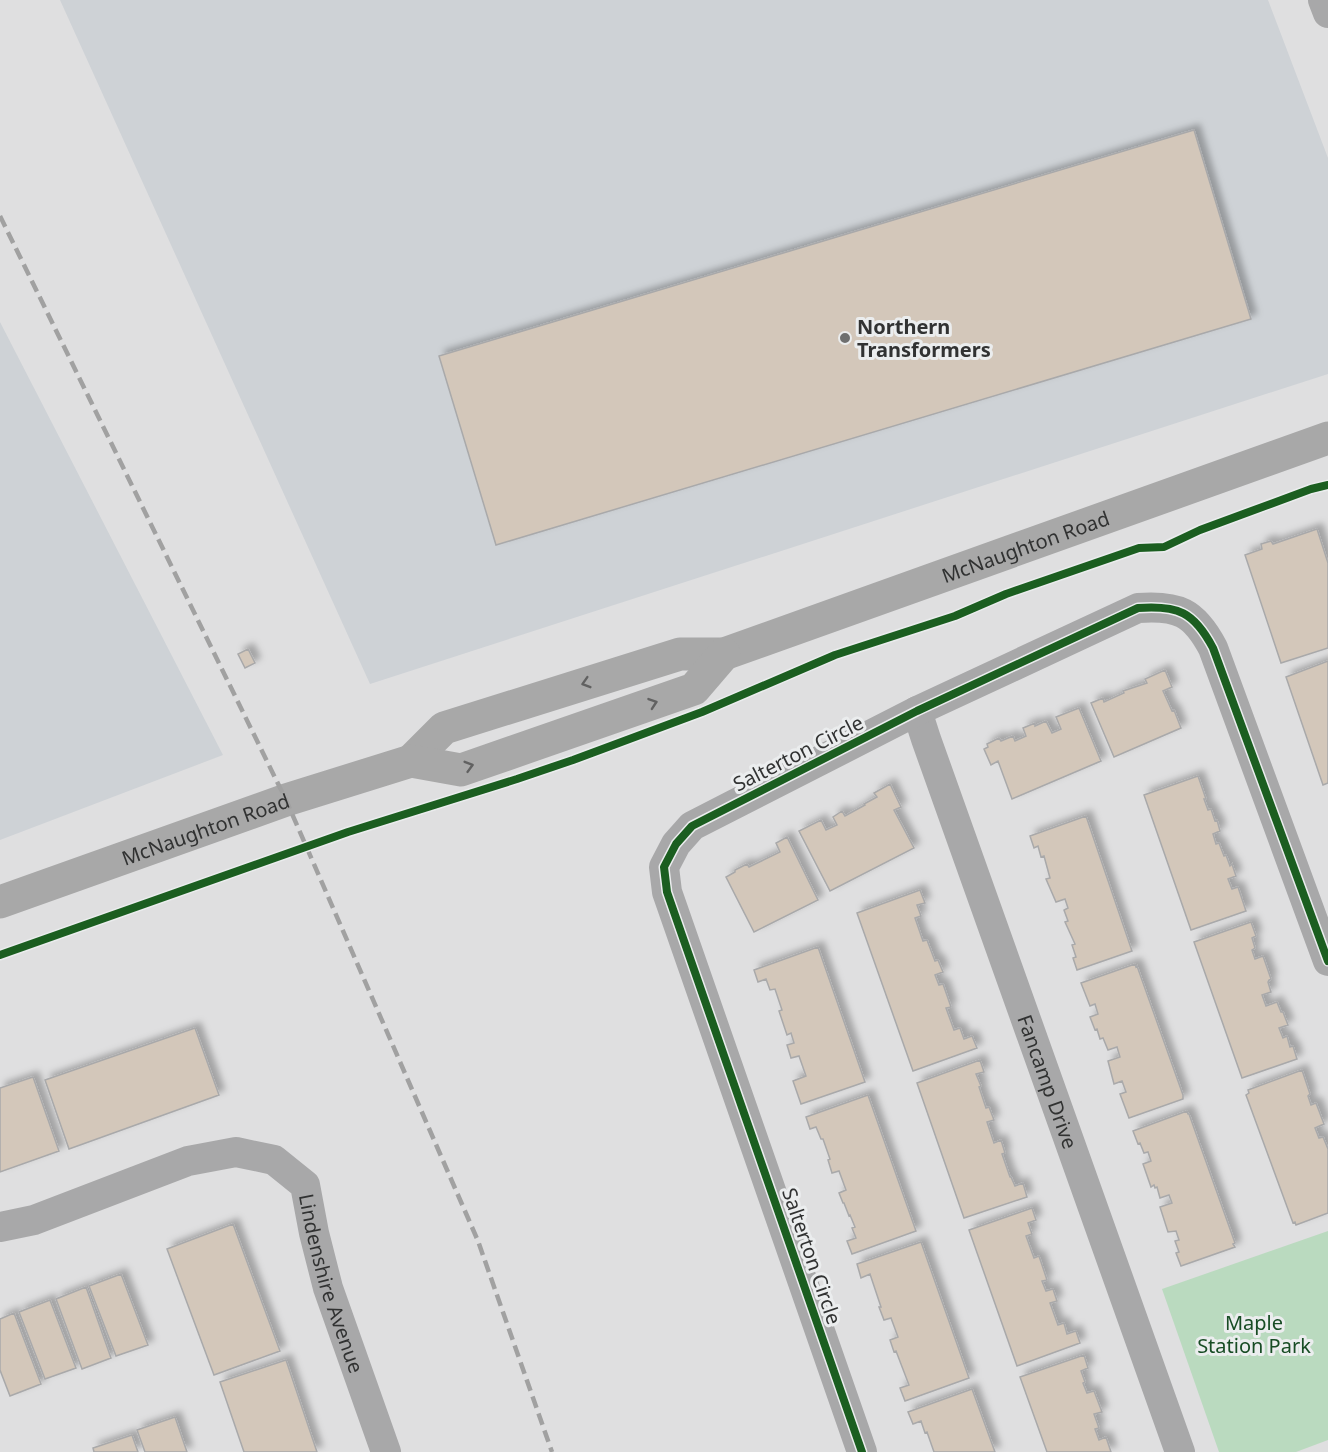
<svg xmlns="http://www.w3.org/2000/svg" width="1328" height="1452" viewBox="0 0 1328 1452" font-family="'Noto Sans',sans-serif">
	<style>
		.built { fill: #ced2d6 }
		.green { fill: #badabf }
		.building { fill: #d3c7ba; stroke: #a9a9aa; stroke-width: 1.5; filter: url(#shadow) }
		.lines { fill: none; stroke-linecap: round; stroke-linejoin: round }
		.street { stroke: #a8a8a9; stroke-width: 30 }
		.secondary { stroke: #a8a8a8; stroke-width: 33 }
		.rail { stroke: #a1a1a1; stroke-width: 4.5; stroke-dasharray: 12 6; stroke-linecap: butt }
		.cycleway-casing { stroke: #ebedee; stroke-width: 11 }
		.cycleway { stroke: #1b5e20; stroke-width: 8 }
		.oneway { stroke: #616161 }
		.poi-dot { fill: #6e6f6f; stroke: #ebedee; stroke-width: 2 }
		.labels { text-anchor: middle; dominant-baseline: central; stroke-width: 6; stroke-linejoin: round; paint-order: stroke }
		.poi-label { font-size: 20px; font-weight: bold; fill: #313232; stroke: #ebedee; text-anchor: start }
		.street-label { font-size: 20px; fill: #313232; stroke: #ebedee }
		.park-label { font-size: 20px; fill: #174c24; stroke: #ebedee }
	</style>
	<defs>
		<filter id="shadow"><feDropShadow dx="5.5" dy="-5.5" stdDeviation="3" flood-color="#0004"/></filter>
	</defs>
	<rect width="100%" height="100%" fill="#dfdfe0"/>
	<path class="built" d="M60 0H1268L1328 158V374L370 684Z
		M0 322 223 755 0 840Z"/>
	<path class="green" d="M1328 1231V1440L1296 1452H1219L1162 1289Z"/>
	<path class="building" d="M1194 130 1251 319 496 545 439 356Z
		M1317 529 1328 563V648L1281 663 1245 555 1262 549 1261 544 1271 541 1273 544Z
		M248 649 255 663 245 668 238 654Z
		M1328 661V783L1323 785 1286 677Z
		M1165 670 1172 687 1163 691 1172 711 1174 710 1181 728 1114 757 1091 703 1103 698 1104 702 1124 693 1123 691 1147 683 1145 679Z
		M1079 708 1101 761 1012 799 998 761 991 765 984 749 988 747 987 744 999 738 1001 741 1013 736 1015 741 1026 736 1023 728 1035 723V726L1046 721 1052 733 1061 729 1056 717Z
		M1198 776 1206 799H1204L1208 810 1211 809 1215 821 1217 820 1220 831 1213 834 1216 844 1219 843 1224 856 1226 855 1230 866 1232 864 1236 876 1228 879 1232 889 1238 887 1246 911 1191 930 1144 795Z
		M890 784 901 807 894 810 914 848 830 891 799 831 821 820 826 830 837 825 833 817 842 811 845 816 865 805 864 804 877 797 874 793Z
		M1086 816 1132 951 1077 970 1073 958 1076 957 1072 945 1075 944 1065 922 1068 921 1064 910 1068 908 1065 899 1056 902 1046 879 1050 878 1044 856 1041 857 1038 846 1034 848 1030 836Z
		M787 837 818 900 754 932 726 877 735 872V870L747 864 749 867 780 852 776 843Z
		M920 890 925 903 917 905 921 916 915 918 923 941 927 940 935 961 938 960 943 972 935 975 939 985 943 984 951 1007 946 1008 954 1030 960 1028 964 1039 972 1036 977 1048 913 1071 857 913Z
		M1251 922 1256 936 1252 938 1255 948 1252 950 1255 959 1263 956 1271 979 1269 980 1268 982 1271 992 1262 995 1266 1006 1277 1002 1281 1012H1283L1288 1025 1279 1028 1283 1038 1287 1036 1290 1047 1293 1046 1297 1059 1242 1078 1194 942Z
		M818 947 865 1082 801 1104 793 1081 806 1076 799 1056 791 1058 787 1045 794 1043 791 1033 787 1035 779 1011 782 1010 775 989 770 990 766 979 758 982 754 970Z
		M1135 964 1136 967 1137 966 1183 1095V1099L1129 1118 1120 1094 1126 1092 1122 1081 1114 1084 1108 1061 1120 1057 1117 1047 1108 1050 1103 1038 1100 1039 1097 1029 1095 1030 1090 1017 1098 1014 1095 1004 1090 1006 1081 983Z
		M195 1028 219 1095 69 1149 45 1080Z
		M980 1060 984 1072 976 1074 981 1086 979 1087 986 1108 989 1107 994 1120 987 1122 994 1143 1001 1140 1005 1153 1002 1154 1010 1177H1011L1015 1186 1023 1183 1027 1197 964 1218 917 1083Z
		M1302 1070 1310 1094 1308 1096 1311 1105 1316 1103 1324 1124 1315 1128 1319 1138 1323 1137 1328 1149V1213L1296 1225 1295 1222 1293 1223 1246 1095 1249 1093 1248 1090Z
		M33 1077 59 1151 0 1172V1088Z
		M868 1095 916 1231 852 1254 847 1241 856 1238 852 1228 855 1227 850 1215 849 1216 844 1203H843L839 1193 846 1190 839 1171 832 1173 828 1160 830 1159 823 1139H821L816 1127 810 1129 806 1117Z
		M1187 1111 1188 1114H1189L1235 1243 1233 1244 1235 1247 1181 1266 1176 1253 1179 1252 1175 1241 1179 1240 1176 1231 1168 1232 1160 1207 1172 1203 1169 1195 1160 1198 1157 1187 1155 1188 1154 1185 1151 1187 1143 1164 1151 1161 1148 1152 1144 1153 1140 1143 1138 1144 1133 1131Z
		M1032 1208 1036 1220 1028 1223 1032 1234 1026 1236 1034 1258 1039 1256 1047 1280 1042 1281 1046 1291 1053 1289 1057 1301 1050 1303 1058 1325 1064 1323 1067 1334 1076 1331 1080 1343 1017 1366 969 1230Z
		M233 1224 280 1351 214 1375 167 1249Z
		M921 1242 969 1378 905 1401 900 1388 909 1385 896 1351 894 1352 890 1340 898 1337 891 1318 884 1320 879 1307H881L870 1274 861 1278 857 1264Z
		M121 1274 148 1345 116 1356 89 1286Z
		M86 1287 111 1358 82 1369 56 1299Z
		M50 1300 76 1368 45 1379 19 1312Z
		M14 1313 41 1384 10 1396 0 1370V1319Z
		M1084 1355 1088 1368 1081 1371 1085 1382 1083 1383 1087 1393 1094 1391 1102 1412 1094 1414 1099 1428 1095 1429 1099 1440 1106 1437 1111 1452H1047L1020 1377Z
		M286 1360 317 1452H244L220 1382Z
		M972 1389 995 1452H934L927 1432 925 1433 921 1421 913 1424 908 1412Z
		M175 1417 187 1452H145L137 1430Z
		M132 1435 138 1452H94L93 1448Z"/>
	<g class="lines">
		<g class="street">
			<path d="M1323 0 1328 13"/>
			<path id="s1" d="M917 711 926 739 1180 1452"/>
			<path id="s2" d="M0 1227 34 1220 188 1161 236 1152 274 1160 305 1185 314 1233 328 1288 386 1452"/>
			<path d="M862 1452 667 892 664 867 676 844 692 826 917 711 1138 608C1178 605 1194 612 1213 648L1328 961"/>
		</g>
		<g class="secondary">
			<path id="s3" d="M411 761 444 728 680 654H724L1328 438"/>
			<path id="s4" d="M0 902 286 800 411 761 461 770 694 689 724 654"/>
		</g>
		<path class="rail" d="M0 216 286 800 478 1241 552 1452"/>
		<g class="cycleway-casing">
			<path id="cycleway" d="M0 955 348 832 517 779 573 760 702 712 835 655 955 616 1006 594 1139 548 1164 547 1200 530 1311 489 1328 485
				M862 1452 667 892 664 867 676 844 692 826 917 711 1138 608C1178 605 1194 612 1213 648L1328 961"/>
		</g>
		<use href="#cycleway" class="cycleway"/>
	</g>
	<defs><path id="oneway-chevron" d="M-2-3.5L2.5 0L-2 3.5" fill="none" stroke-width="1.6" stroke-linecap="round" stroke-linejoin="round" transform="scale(1.5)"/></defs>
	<g class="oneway">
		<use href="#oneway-chevron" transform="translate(586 683) rotate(163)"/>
		<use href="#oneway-chevron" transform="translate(653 703) rotate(-19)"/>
		<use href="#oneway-chevron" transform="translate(469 766) rotate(-16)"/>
	</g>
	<circle class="poi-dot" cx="845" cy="338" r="6"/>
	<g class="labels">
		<g class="poi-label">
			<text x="857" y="326">Northern<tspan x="857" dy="23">Transformers</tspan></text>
		</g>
		<g class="street-label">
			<text stroke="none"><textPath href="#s3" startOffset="658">McNaughton Road</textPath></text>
			<text transform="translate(798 753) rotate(-27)">Salterton Circle</text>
			<text stroke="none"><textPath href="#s4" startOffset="218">McNaughton Road</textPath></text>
			<text stroke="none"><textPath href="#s1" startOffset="393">Fancamp Drive</textPath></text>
			<text transform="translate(812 1256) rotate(71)">Salterton Circle</text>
			<text stroke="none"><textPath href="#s2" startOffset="429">Lindenshire Avenue</textPath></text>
		</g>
		<g class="park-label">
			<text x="1254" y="1322">Maple<tspan x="1254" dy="23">Station Park</tspan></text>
		</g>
	</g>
</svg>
